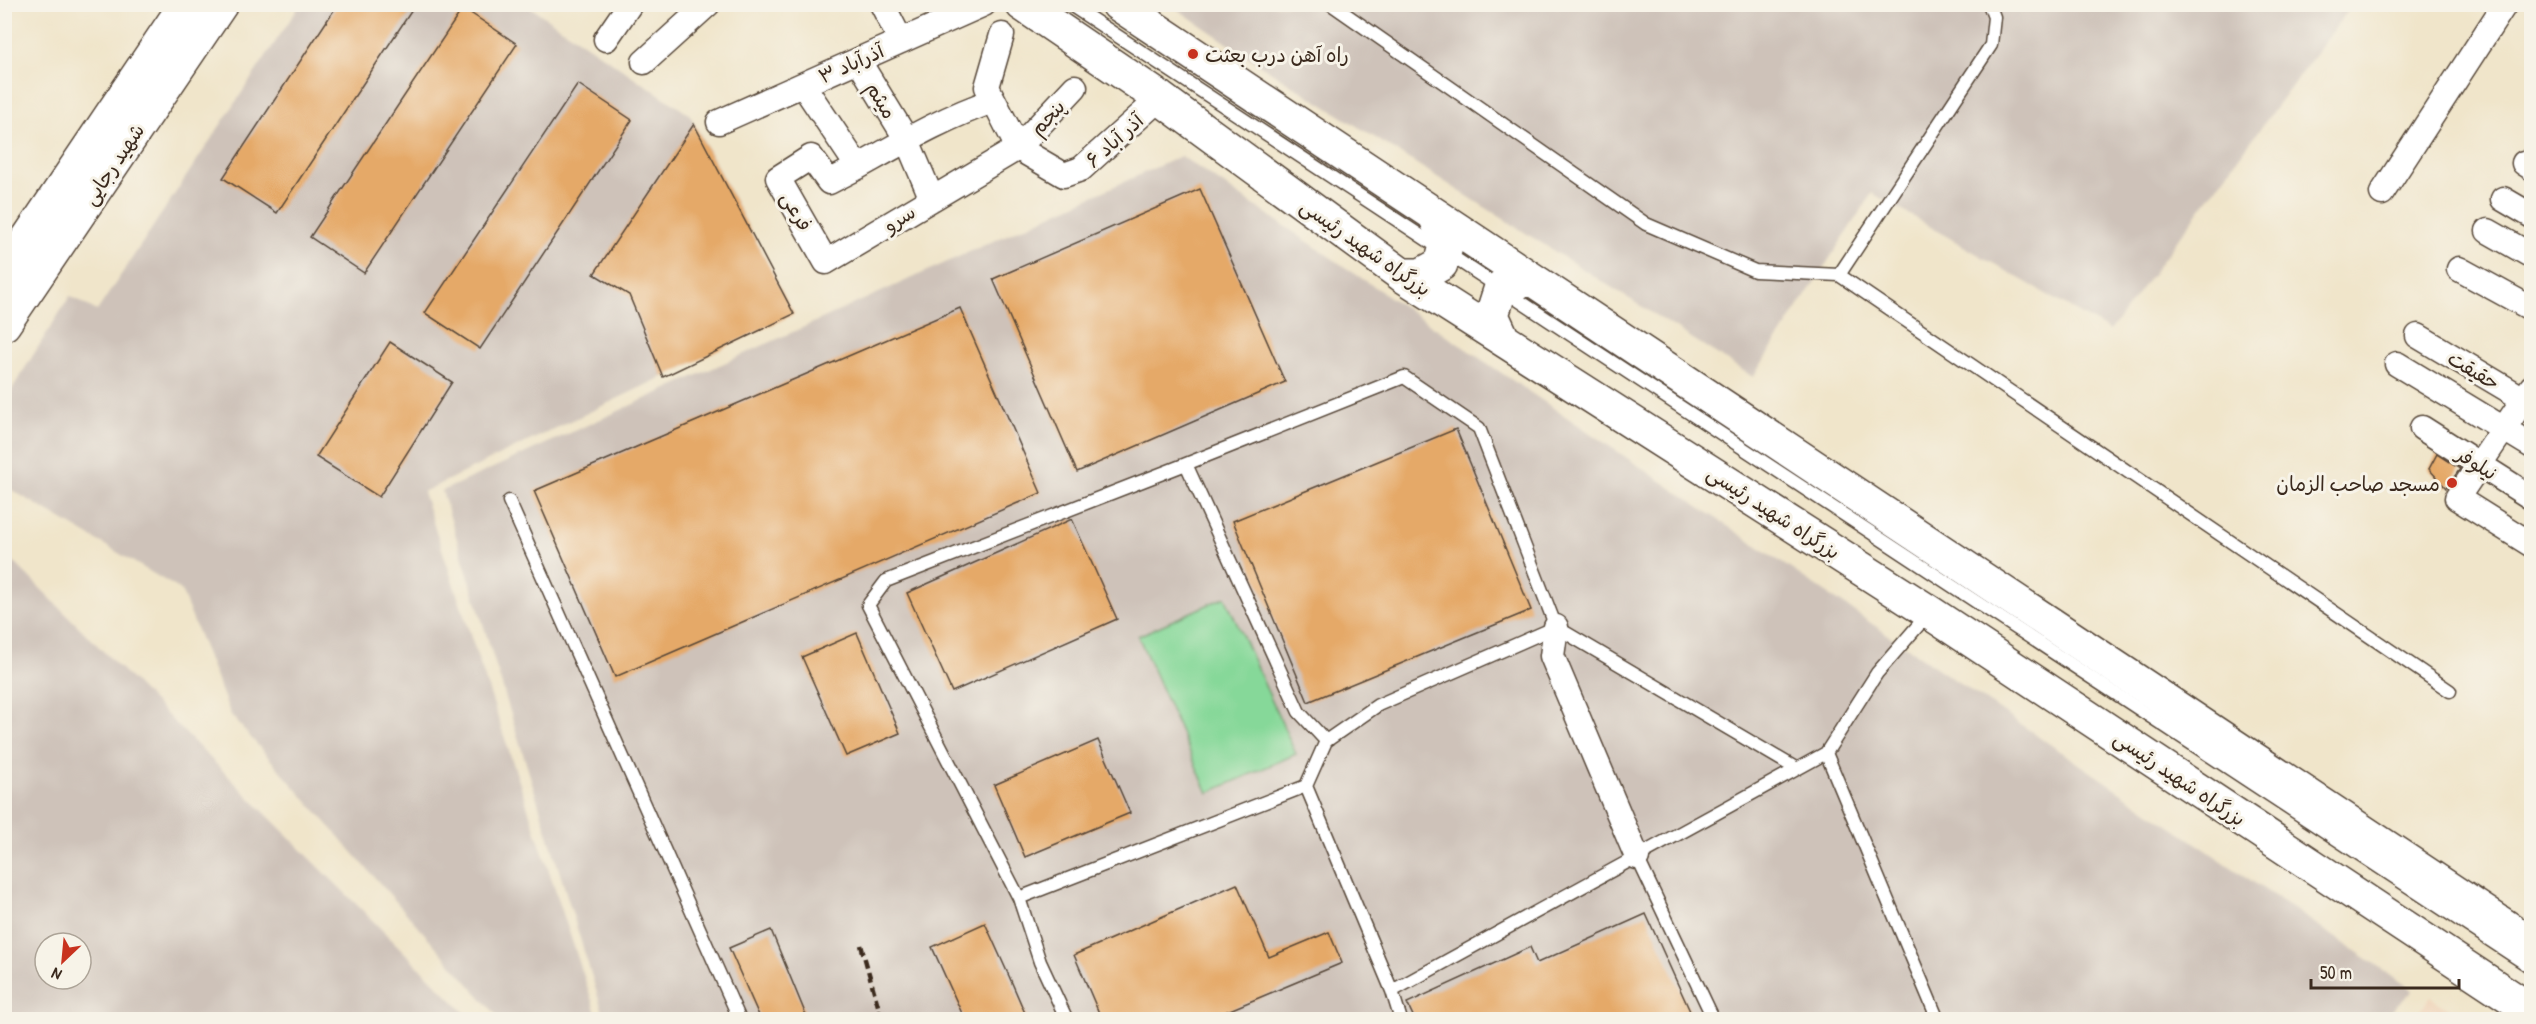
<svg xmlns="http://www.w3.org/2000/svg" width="2536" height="1024" viewBox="0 0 2536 1024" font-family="'Patrick Hand','Playpen Sans Arabic',sans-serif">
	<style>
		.built { fill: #f0d6bc }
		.industrial { fill: #cec2b9; fill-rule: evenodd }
		.green { fill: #86d899; stroke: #60815c; stroke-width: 1.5 }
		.building { fill: #e5a968 }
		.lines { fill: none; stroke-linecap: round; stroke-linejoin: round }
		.lane-casing { stroke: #564638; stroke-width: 15 }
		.street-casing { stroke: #564638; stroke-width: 27 }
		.primary-casing { stroke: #564638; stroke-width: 36 }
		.highway-casing { stroke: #564638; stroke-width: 36 }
		.lane { stroke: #fff; stroke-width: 12 }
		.street { stroke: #fff; stroke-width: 24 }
		.primary { stroke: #fff; stroke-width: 33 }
		.highway { stroke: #fff; stroke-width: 33 }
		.rail { stroke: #3b2a1e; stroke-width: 4.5; stroke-dasharray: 9 4.5; stroke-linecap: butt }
		.poi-dot { fill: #c8321e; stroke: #f7f3e8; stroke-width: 2 }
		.labels { text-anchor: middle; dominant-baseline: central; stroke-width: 6; stroke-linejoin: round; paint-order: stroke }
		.poi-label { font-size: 20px; fill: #3b2a1e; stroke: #f7f3e8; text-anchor: start }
		.street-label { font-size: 20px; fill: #3b2a1e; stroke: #f7f3e8 }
	</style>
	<rect width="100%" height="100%" fill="#f7f3e8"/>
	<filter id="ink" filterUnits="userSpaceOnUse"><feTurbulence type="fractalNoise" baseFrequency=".0167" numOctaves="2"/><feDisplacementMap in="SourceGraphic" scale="12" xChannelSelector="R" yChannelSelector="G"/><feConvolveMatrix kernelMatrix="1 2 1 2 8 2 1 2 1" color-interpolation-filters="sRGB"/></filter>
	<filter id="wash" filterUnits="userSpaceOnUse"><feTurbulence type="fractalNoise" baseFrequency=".008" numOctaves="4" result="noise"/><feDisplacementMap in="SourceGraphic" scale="24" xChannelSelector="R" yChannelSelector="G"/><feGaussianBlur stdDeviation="1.35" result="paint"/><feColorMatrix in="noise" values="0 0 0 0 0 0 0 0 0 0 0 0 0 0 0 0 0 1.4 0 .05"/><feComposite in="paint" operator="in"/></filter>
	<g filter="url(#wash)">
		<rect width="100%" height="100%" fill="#f0e5ca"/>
		<path class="built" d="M2430 997 2464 1019H2415Z"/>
		<path class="industrial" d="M300 5H527L690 115 794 314 423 492 598 1019H500L231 715 181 590 5 486 4 402 70 296 97 311Z
			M1171 5H2352L2110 331 1872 193 1753 377 1254 61Z
			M1181 156 2413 990 2382 1020 605 1019 442 491Z
			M5 553 471 1019H5ZM45 943H81V979H45Z"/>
		<path class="green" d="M1225 597 1296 754 1208 793 1138 636Z"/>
		<g id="blocks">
			<path class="building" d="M338 4H416L277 213 223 178Z
				M463 8 517 44 364 273 310 237Z
				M578 84 632 120 480 349 425 313Z
				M694 124 794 314 663 377 629 295 594 274Z
				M1200 189 1285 382 1077 472 993 279Z
				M960 308 1041 493 615 677 534 491Z
				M390 342 452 382 379 497 316 457Z
				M1456 429 1531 610 1308 702 1233 521Z
				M2437 454 2460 469 2446 488 2429 469Z
				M1072 519 1117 619 952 692 907 593Z
				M857 633 900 733 846 756 802 657Z
				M1098 740 1130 813 1025 857 994 785Z
				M1237 884 1269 957 1329 932 1342 963 1206 1020H1102L1074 955Z
				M1646 914 1694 1020H1415L1407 1003 1530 947 1537 963Z
				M985 923 1009 976 1028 1020H965L932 947Z
				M771 930 808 1020H761L729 948Z"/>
		</g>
	</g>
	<g filter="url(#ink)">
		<use href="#blocks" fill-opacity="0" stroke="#564638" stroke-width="1.5"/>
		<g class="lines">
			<g class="lane-casing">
				<path id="lane" d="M1069 4 2532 968
					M1331 4 1646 224 1755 271 1839 275 2450 691
					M1839 275 1991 45 1994 17 1989 4
					M1186 464 886 581 868 605 1019 898 1306 786
					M509 501 740 1020
					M1929 613 1877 673 1826 753 1938 1020
					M1326 741 1299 712 1186 464 1404 377 1479 428 1556 627 1797 769
					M1637 857 1714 1020
					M1019 898 1040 962 1067 1020
					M1392 991 1826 753
					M1401 1020 1392 991 1306 786 1326 741 1378 705 1556 627"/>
			</g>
			<g class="street-casing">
				<path id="street" d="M882 4 901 41
					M1002 35 987 87 1018 148 1075 87
					M606 39 630 4
					M858 60 907 140 932 199
					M644 62 708 4
					M803 85 858 167 829 182 811 157 778 178 826 262 1018 148 1064 175 1081 169 1160 98
					M719 122 984 4
					M2524 163 2532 168
					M858 167C903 142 945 117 993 101
					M2382 193 2505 4
					M2503 199 2532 216
					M2488 231 2532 256
					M2459 269 2532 309
					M2418 336 2532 404
					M2397 364 2532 446
					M2532 387 2457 498 2532 545
					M2422 428 2532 498
					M1556 627 1552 656 1637 857"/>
			</g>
			<g class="primary-casing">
				<path id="primary" d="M4 274 186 4
					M4 324 221 4"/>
			</g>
			<g class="highway-casing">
				<path id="highway" d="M1022 4 1160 98 1402 275 1929 612 2532 1011
					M1118 4 2532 944
					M1402 275H1421L1441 264 1447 243 1435 216
					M1503 339 1492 315 1501 287 1511 282 1530 280"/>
			</g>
			<use href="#lane" class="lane"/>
			<use href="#street" class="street"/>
			<use href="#primary" class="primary"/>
			<use href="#highway" class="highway"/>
			<path class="rail" d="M861 945 882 1020"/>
		</g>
	</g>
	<g class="poi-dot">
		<circle cx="1193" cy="54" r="6"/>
		<circle cx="2452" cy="483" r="6"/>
	</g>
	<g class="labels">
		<g class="poi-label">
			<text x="1205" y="54">راه آهن درب بعثت</text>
			<text x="2440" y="483" text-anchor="end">مسجد صاحب الزمان</text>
		</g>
		<g class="street-label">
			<text transform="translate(851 63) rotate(-24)">۳ آذرآباد</text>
			<text transform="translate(882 100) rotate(59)">میثم</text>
			<text transform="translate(1047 117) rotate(-47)">پنجم</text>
			<text transform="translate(1114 140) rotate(-42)">آذر آباد ۶</text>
			<text transform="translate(113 164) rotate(-56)">شهید رجایی</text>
			<text transform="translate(797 211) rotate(60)">فرعی</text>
			<text transform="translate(899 218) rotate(-31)">سرو</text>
			<text transform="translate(1366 247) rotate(35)">بزرگراه شهید رئیسی</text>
			<text transform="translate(2474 370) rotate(31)">حقیقت</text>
			<text transform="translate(2477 463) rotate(32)">نیلوفر</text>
			<text transform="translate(1774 512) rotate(33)">بزرگراه شهید رئیسی</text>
			<text transform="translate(2180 778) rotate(34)">بزرگراه شهید رئیسی</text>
		</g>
	</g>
	<rect width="2536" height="1024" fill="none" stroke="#f7f3e8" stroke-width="24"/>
	<g transform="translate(63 961) rotate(206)"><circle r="28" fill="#f7f3e8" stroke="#aca397" stroke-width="1.5"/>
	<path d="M0-4.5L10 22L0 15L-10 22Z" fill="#c8321e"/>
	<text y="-9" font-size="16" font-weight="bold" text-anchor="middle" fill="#3b2a1e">N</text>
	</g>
	<path d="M2311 979v9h148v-9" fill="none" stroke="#3b2a1e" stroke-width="3"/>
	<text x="2320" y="979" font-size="18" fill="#3b2a1e" stroke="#f7f3e8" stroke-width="4.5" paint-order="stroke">50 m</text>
</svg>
